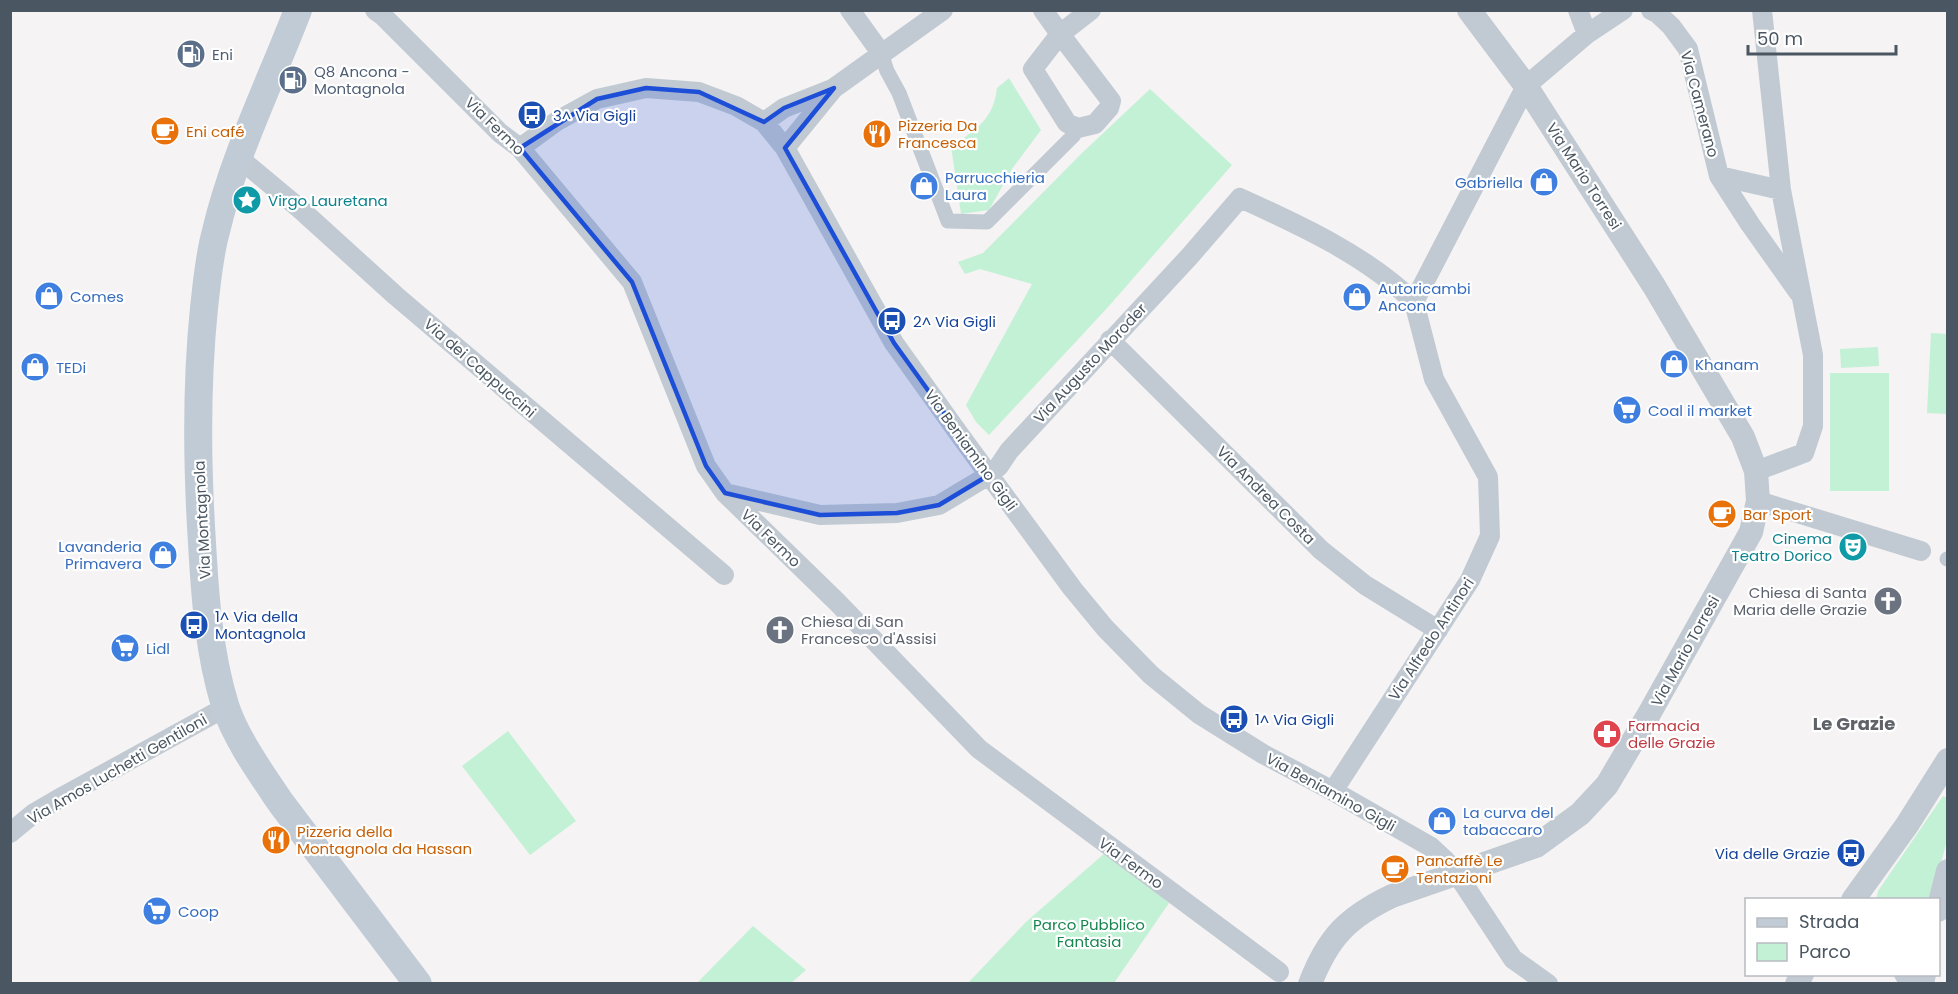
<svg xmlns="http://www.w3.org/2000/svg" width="1958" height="994" viewBox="0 0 1958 994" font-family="Poppins,sans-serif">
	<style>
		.green { fill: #c3f1d5 }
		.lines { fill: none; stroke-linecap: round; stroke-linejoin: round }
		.pedestrian { stroke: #c1cad2; stroke-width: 15 }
		.minor { stroke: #c1cad2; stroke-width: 20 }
		.tertiary { stroke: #c1cad2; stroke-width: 24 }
		.secondary { stroke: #c1cbd6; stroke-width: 28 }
		.marked { fill: #1d4ed8; fill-opacity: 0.2; stroke: #1d4ed8; stroke-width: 4.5; stroke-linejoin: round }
		.labels { text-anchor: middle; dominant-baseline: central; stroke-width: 4.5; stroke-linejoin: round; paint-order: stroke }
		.service-label { font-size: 15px; fill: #4e5e75; stroke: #fff; text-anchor: start }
		.street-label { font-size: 15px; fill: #4a5661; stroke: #fff }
		.transit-label { font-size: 15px; fill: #164399; stroke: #fff; text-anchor: start }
		.food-label { font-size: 15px; fill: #c56008; stroke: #fff; text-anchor: start }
		.shop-label { font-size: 15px; fill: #366cbe; stroke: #fff; text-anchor: start }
		.culture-label { font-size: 15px; fill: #0d838f; stroke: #fff; text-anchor: start }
		.worship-label { font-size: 15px; fill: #5b616d; stroke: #fff; text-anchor: end }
		.health-label { font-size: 15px; fill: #be3a42; stroke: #fff; text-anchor: start }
		.park-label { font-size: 15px; fill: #17864f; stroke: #fff }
		.quarter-label { font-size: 18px; font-weight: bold; fill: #5f6368; stroke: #fff }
	</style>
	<rect width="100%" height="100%" fill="#f5f3f3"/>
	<path class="green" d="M1009 78 1041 130 1012 169 989 210 961 214 951 146C976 131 994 118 997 88Z
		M1150 89 1232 165 1109 306 989 435 976 422 966 405 1032 284 980 269 965 274 958 262 983 253 1081 154Z
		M1931 333 1947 334V414L1927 413Z
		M1878 347 1879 366 1841 368 1840 349Z
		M1830 373H1889V491H1830Z
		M508 731 576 821 530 855 462 766Z
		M1943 796 1947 798V840L1932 899 1876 900 1878 891Z
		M1106 852 1169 903 1114 983 967 984 1026 922Z
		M753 926 806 970 791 983H697Z"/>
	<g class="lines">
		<path class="pedestrian" d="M881 53 887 71 899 93 948 221 987 222 1073 136 1078 128
			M1947 559H1948"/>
		<path class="minor" d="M375 10 382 15 500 133 520 148 632 282 706 466 725 493 837 602 979 749 1279 972
			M850 10 881 53
			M1043 10 1060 34 1091 10
			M1578 10 1587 34 1623 10
			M1651 10 1657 13 1671 26 1688 49 1719 176 1750 224 1799 293
			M1762 10 1781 190
			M1060 34 1111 101 1109 108 1095 124 1078 128 1067 123 1033 69Z
			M764 122 784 108 832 89
			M520 148 557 121 597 99 646 88 699 92 736 106 764 122 785 148 894 343 959 434 1072 588 1105 628 1151 675 1199 714 1263 754 1333 791 1431 847 1445 860 1457 874 1513 959 1548 984
			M785 148 834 88 943 10
			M239 158 299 208 396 296 724 575
			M1719 176 1781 190 1813 355V426L1804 453 1756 471
			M1110 340 1321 550 1365 585 1438 630
			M725 493 820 515 897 513 939 505 989 475 999 466 1009 451 1189 257 1240 198C1300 225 1367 256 1414 302
			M1758 501 1921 551
			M1333 791 1470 580 1490 536 1488 477 1434 379 1414 302 1526 86 1587 34
			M10 833 33 814 62 797 226 707
			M1904 974 1911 984"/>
		<path class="tertiary" d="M1853 900 1907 825 1948 760
			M1938 910 1948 871
			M1310 984C1328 937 1348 917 1392 896L1536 846 1580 814 1607 785 1649 714 1751 532 1758 501 1756 471 1743 437 1654 286 1526 86 1469 10
			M1797 984 1802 974
			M1922 984 1924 974"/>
		<path class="secondary" d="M298 10C270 83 234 155 216 231 209 256 207 282 204 308 196 386 197 465 202 543 205 597 209 653 225 705 235 737 262 775 281 803L418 984"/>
	</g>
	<path class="marked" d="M646 88 699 92 764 122 784 108 834 88 785 148 894 343 989 475 939 505 897 513 820 515 725 493 706 466 632 282 520 148 597 99Z"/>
	<defs>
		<g id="fuel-disc" transform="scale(1.5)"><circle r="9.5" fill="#5c6f8a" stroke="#fff"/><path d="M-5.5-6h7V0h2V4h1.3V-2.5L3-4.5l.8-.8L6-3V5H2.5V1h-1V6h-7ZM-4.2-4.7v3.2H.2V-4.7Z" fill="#fff"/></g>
		<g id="bus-disc" transform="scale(1.5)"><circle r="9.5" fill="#1a4fb4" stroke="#fff"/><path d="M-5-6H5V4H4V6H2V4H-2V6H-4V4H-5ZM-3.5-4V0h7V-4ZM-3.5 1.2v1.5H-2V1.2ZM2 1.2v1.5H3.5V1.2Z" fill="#fff"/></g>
		<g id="cafe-disc" transform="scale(1.5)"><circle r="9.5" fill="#e8710a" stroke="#fff"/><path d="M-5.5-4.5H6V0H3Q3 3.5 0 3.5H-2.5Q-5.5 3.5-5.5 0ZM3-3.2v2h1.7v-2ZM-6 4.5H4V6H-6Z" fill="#fff"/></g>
		<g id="restaurant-disc" transform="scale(1.5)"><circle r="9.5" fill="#e8710a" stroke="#fff"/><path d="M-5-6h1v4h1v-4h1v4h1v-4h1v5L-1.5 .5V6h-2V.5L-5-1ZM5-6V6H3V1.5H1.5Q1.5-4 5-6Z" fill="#fff"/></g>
		<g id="shop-disc" transform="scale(1.5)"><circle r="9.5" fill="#3f7fe0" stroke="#fff"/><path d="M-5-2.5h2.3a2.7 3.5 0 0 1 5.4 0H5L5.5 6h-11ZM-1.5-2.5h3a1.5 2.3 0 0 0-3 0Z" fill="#fff"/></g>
		<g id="sight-disc" transform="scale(1.5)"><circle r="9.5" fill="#0f9aa8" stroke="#fff"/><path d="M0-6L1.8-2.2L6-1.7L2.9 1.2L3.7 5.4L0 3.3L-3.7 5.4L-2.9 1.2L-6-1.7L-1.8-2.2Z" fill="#fff"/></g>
		<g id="supermarket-disc" transform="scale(1.5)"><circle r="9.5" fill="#3f7fe0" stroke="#fff"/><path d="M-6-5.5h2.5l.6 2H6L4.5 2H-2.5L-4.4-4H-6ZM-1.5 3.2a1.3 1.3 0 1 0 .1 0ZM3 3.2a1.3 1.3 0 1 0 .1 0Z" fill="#fff"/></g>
		<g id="theatre-disc" transform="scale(1.5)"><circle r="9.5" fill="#0f9aa8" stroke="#fff"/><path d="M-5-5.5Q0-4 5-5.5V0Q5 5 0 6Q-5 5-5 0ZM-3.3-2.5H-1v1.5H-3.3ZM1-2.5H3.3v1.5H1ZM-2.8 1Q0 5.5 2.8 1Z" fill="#fff"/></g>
		<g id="church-disc" transform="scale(1.5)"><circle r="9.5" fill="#6b7280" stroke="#fff"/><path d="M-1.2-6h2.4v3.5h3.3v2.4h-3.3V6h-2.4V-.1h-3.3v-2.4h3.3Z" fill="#fff"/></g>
		<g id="pharmacy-disc" transform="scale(1.5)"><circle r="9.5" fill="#e0444e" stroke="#fff"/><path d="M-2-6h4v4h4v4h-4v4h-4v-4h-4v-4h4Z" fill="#fff"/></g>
	</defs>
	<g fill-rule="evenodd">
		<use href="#fuel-disc" x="191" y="54"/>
		<use href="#fuel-disc" x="293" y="80"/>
		<use href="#bus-disc" x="532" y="115"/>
		<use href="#cafe-disc" x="165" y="131"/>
		<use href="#restaurant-disc" x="877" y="134"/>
		<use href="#shop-disc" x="1544" y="182"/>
		<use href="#shop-disc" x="924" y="186"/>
		<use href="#sight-disc" x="247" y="200"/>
		<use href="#shop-disc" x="49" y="296"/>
		<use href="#shop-disc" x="1357" y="297"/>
		<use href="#bus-disc" x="892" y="321"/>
		<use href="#shop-disc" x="1674" y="364"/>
		<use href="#shop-disc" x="35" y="367"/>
		<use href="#supermarket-disc" x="1627" y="410"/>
		<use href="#cafe-disc" x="1722" y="514"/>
		<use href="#theatre-disc" x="1853" y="547"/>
		<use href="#shop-disc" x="163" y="555"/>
		<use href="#church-disc" x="1888" y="601"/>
		<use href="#bus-disc" x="194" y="625"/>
		<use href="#church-disc" x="780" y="630"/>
		<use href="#supermarket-disc" x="125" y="648"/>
		<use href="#bus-disc" x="1234" y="719"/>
		<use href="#pharmacy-disc" x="1607" y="734"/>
		<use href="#shop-disc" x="1442" y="821"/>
		<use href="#restaurant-disc" x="276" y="840"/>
		<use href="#bus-disc" x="1851" y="853"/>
		<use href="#cafe-disc" x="1395" y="869"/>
		<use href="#supermarket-disc" x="157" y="911"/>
	</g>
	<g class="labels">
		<g class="service-label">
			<text x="212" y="54">Eni</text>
			<text x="314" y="71">Q8 Ancona -<tspan x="314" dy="17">Montagnola</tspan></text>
		</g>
		<g class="street-label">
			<text transform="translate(1700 104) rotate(75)">Via Camerano</text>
			<text transform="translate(495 126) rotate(44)">Via Fermo</text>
			<text transform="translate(1584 176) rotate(57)">Via Mario Torresi</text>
			<text transform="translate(1090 363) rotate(-47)">Via Augusto Moroder</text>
			<text transform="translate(480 368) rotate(41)">Via dei Cappuccini</text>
			<text transform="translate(971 450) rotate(54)">Via Beniamino Gigli</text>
			<text transform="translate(1266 495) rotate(45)">Via Andrea Costa</text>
			<text transform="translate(202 520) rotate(-93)">Via Montagnola</text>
			<text transform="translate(771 538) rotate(44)">Via Fermo</text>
			<text transform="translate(1431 639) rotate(-57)">Via Alfredo Antinori</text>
			<text transform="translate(1685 651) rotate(-61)">Via Mario Torresi</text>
			<text transform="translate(117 769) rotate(-30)">Via Amos Luchetti Gentiloni</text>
			<text transform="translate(1331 792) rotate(29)">Via Beniamino Gigli</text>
			<text transform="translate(1131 863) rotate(36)">Via Fermo</text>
		</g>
		<g class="transit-label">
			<text x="553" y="115">3^ Via Gigli</text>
			<text x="913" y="321">2^ Via Gigli</text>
			<text x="215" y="616">1^ Via della<tspan x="215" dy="17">Montagnola</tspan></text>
			<text x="1255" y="719">1^ Via Gigli</text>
			<text x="1830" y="853" text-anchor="end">Via delle Grazie</text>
		</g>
		<g class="food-label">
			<text x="898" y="125">Pizzeria Da<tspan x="898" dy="17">Francesca</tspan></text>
			<text x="186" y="131">Eni café</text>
			<text x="1743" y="514">Bar Sport</text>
			<text x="297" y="831">Pizzeria della<tspan x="297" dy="17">Montagnola da Hassan</tspan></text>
			<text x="1416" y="860">Pancaffè Le<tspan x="1416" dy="17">Tentazioni</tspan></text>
		</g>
		<g class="shop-label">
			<text x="945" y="177">Parrucchieria<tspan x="945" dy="17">Laura</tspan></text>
			<text x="1523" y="182" text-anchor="end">Gabriella</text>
			<text x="1378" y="288">Autoricambi<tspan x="1378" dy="17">Ancona</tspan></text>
			<text x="70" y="296">Comes</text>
			<text x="1695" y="364">Khanam</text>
			<text x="56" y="367">TEDi</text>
			<text x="1648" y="410">Coal il market</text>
			<text x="142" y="546" text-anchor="end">Lavanderia<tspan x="142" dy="17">Primavera</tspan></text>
			<text x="146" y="648">Lidl</text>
			<text x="1463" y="812">La curva del<tspan x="1463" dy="17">tabaccaro</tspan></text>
			<text x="178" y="911">Coop</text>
		</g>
		<g class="culture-label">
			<text x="268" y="200">Virgo Lauretana</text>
			<text x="1832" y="538" text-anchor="end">Cinema<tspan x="1832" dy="17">Teatro Dorico</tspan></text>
		</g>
		<g class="worship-label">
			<text x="1867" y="592">Chiesa di Santa<tspan x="1867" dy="17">Maria delle Grazie</tspan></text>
			<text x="801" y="621" text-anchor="start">Chiesa di San<tspan x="801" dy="17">Francesco d'Assisi</tspan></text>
		</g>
		<g class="health-label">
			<text x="1628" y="725">Farmacia<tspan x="1628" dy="17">delle Grazie</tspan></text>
		</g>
		<g class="park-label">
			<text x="1089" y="924">Parco Pubblico<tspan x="1089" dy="17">Fantasia</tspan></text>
		</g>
		<g class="quarter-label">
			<text x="1854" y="723">Le Grazie</text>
		</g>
	</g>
	<rect width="1958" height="994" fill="none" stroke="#4a5661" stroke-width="24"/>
	<rect x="1745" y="898" width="195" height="78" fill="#ffffff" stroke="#b7bbc0" stroke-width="1.5"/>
	<rect x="1757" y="918" width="30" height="9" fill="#c1cbd6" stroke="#b7bbc0" stroke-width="1.5"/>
	<text x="1799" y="928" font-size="18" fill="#4a5661">Strada</text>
	<rect x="1757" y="943" width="30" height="18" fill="#c3f1d5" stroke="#b7bbc0" stroke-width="1.5"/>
	<text x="1799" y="958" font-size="18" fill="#4a5661">Parco</text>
	<path d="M1748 45v9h148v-9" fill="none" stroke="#4a5661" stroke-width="3"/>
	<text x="1757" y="45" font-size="18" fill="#4a5661" stroke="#ffffff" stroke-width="4.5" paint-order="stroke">50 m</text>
</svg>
